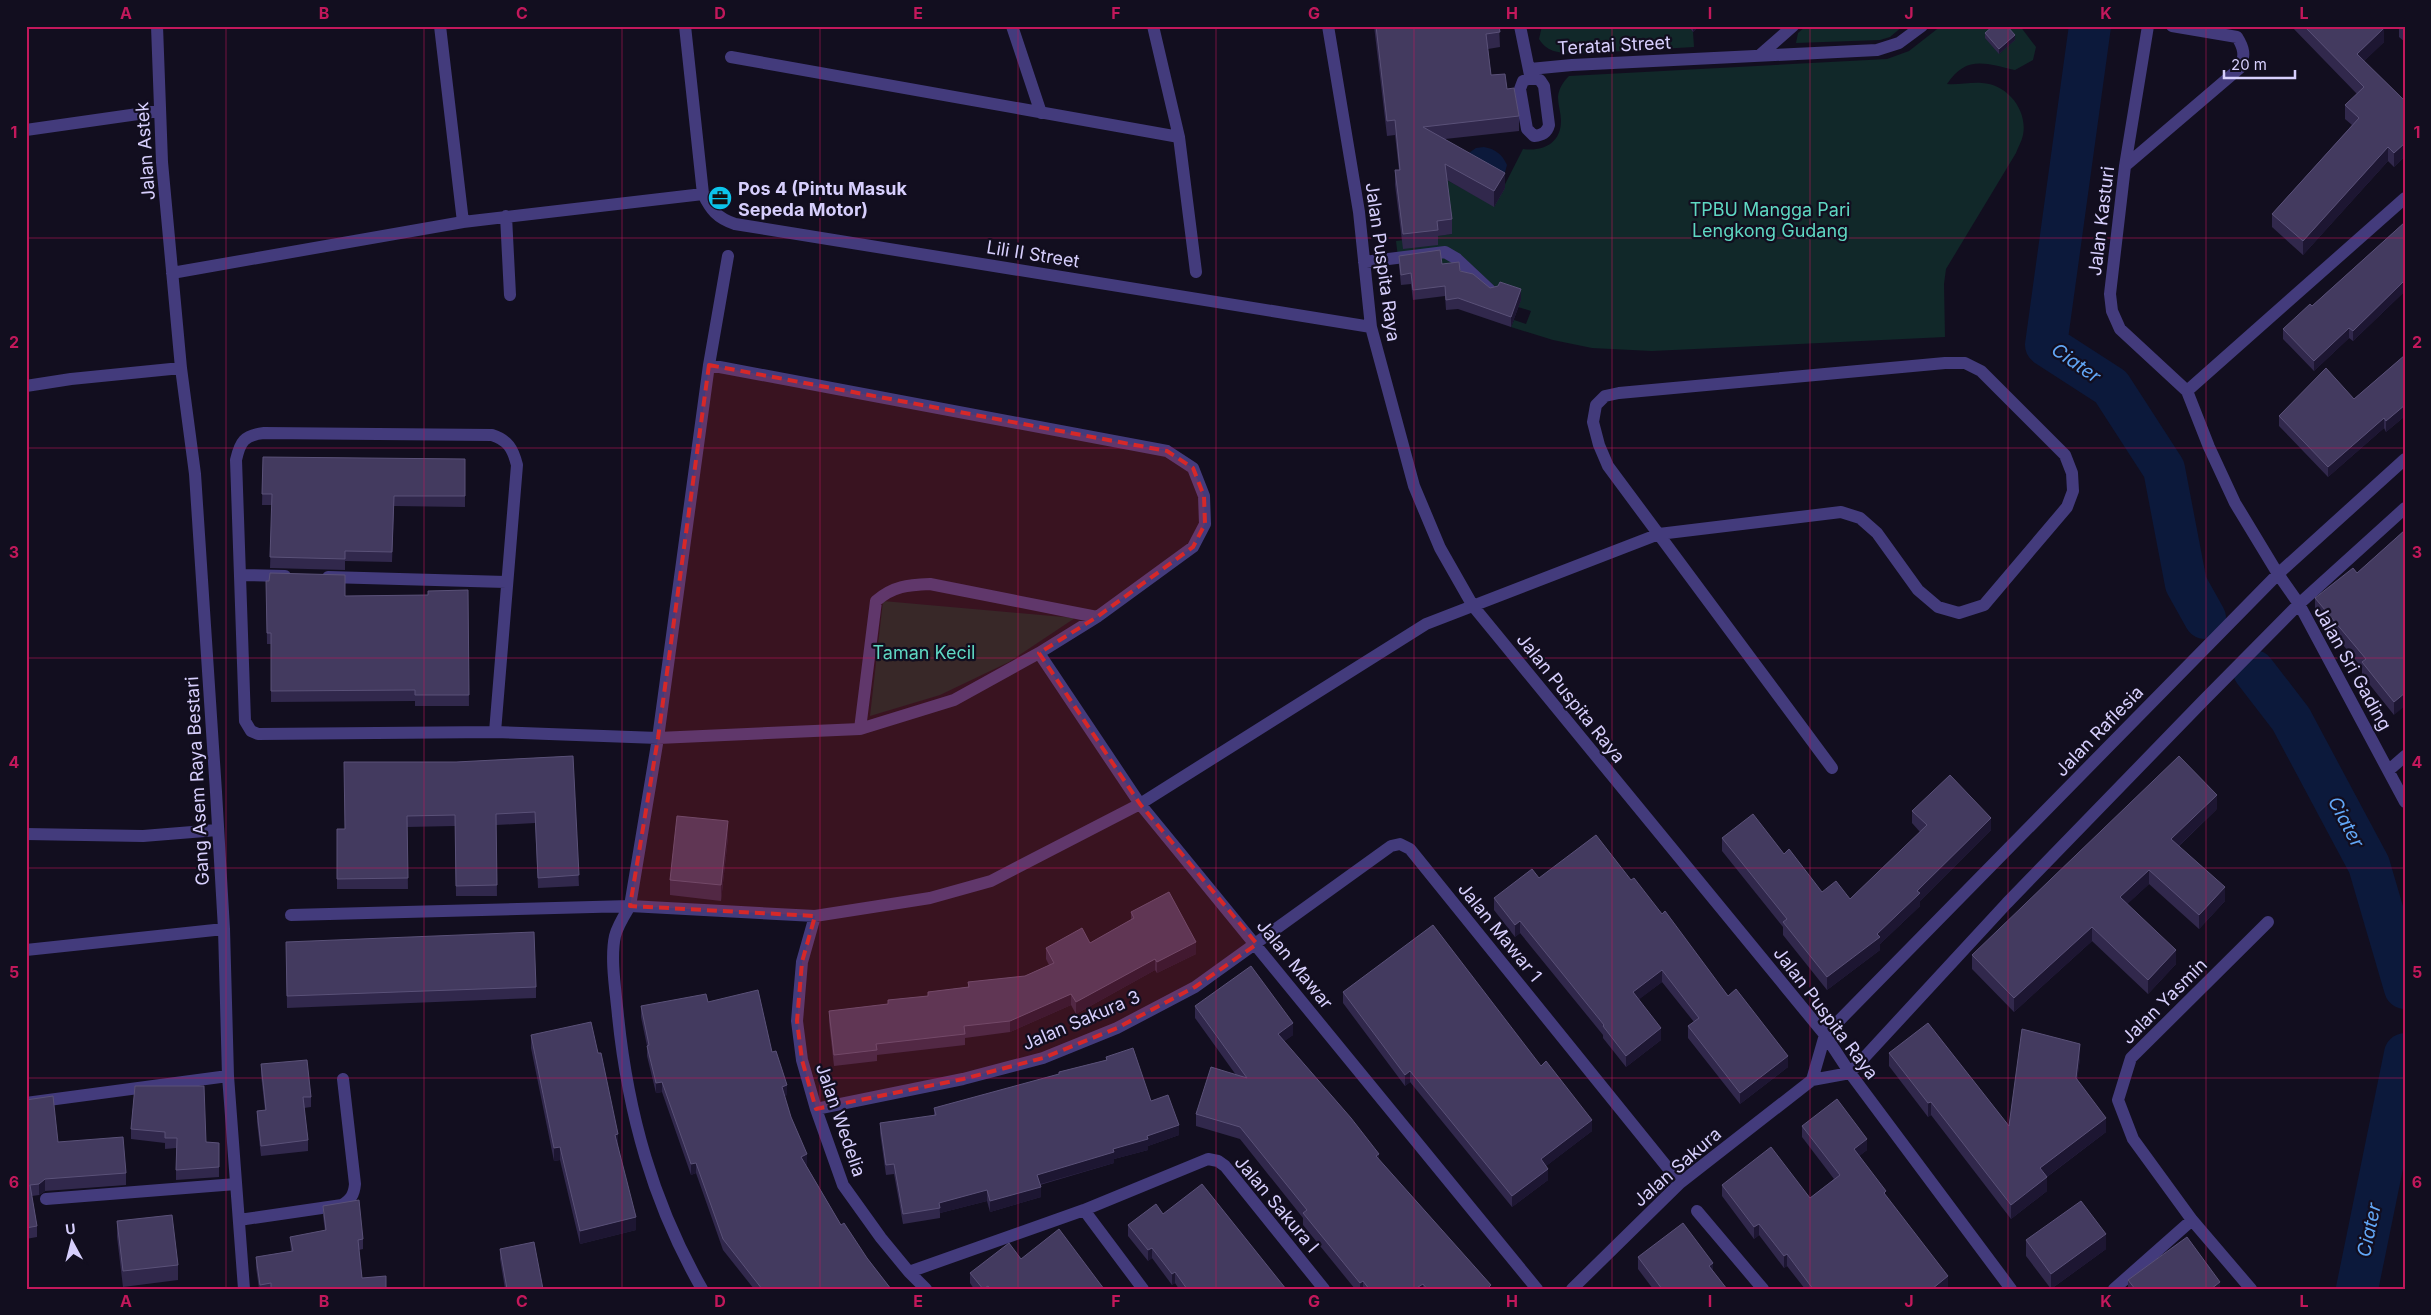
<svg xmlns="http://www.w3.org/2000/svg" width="2431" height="1315" viewBox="0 0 2431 1315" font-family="Inter,sans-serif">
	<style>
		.green { fill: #112829 }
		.water { fill: #0c193b }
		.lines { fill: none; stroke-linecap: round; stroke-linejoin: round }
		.river { stroke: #0c193b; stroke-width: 42 }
		.minor { stroke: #433b7c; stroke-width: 12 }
		.wall { fill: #31284c }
		.shaded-wall { fill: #1d1632 }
		.building { fill: #433a5f; stroke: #5a5178 }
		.marked { fill: #d62828; fill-opacity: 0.2; stroke: #d62828; stroke-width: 4; stroke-dasharray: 10 6; stroke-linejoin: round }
		.grid { fill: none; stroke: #c2185b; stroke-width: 1; stroke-opacity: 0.55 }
		.labels { text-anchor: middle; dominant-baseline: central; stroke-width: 4.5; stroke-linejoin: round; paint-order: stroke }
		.street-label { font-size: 18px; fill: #d7cffd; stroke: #120e1f }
		.poi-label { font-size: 18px; font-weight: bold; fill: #d7cffd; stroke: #120e1f; text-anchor: start }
		.park-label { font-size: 18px; fill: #5fd8c3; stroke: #120e1f }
		.water-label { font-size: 19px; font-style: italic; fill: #62a7f7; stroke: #120e1f }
		.neatline { fill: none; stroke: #c2185b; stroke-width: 2 }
		.grid-label { font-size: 16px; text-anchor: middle; font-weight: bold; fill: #c2185b }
	</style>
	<rect width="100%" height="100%" fill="#120e1f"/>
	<path class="green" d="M1542 26H1688L1693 32 1694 47 1572 54C1557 52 1547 52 1539 39Z
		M1806 26H1903L1890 37 1880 40 1796 43 1798 33Z
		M1941 26H2020L2036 47 2033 60 2015 70C1985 63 1966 55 1947 84 1958 85 1971 82 1982 83 2007 84 2028 110 2023 135 2022 141 2018 147 2016 153L1946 269 1944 284 1945 337 1652 351 1592 348 1553 340 1511 327 1514 320 1526 324 1531 311 1518 307 1520 299 1399 266 1396 241 1452 234 1445 179 1494 206 1523 149C1543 152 1561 143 1561 121 1561 113 1558 105 1558 97 1559 88 1563 82 1569 76L1887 59 1909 51Z
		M883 601 1075 618 1009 662 940 695 870 716Z"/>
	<path class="water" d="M1484 147C1495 149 1502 154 1507 165L1504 176 1466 155 1476 148Z"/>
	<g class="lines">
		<path class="river" d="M2090 26 2046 345 2111 387 2164 469 2186 584 2205 618
			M2254 671 2291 719 2369 865 2405 988
			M2357 1289 2405 1054"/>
		<path class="minor" d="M157 26 162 162 181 368 195 474 216 792 224 929 228 1076 244 1289
			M440 26 463 222
			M685 26 703 194C711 210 717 218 735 224L1371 327
			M1012 26 1041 113
			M1153 26 1179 137 1196 272
			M1328 26 1359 212 1371 327 1414 486 1440 548 1473 606 1825 1035 1850 1073 2011 1289
			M1520 26 1530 75
			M2148 26 2125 166 2110 294 2112 311 2120 329 2187 391 2209 447 2235 503 2278 574 2299 604 2405 802
			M1760 55 1793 26
			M731 57 1179 137
			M1530 69 1572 65 1877 50 1899 43 1922 26
			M1531 78 1540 80 1544 86 1549 125C1547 133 1542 135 1534 136L1527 129 1520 89 1523 81Z
			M26 130 159 111
			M2125 166 2241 67C2245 55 2244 48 2237 37L2172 26
			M506 216 510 295
			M1364 262 1445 252 1457 259 1490 290
			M172 273 463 222 703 194
			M26 386 71 379 181 368
			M2187 391 2405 198
			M240 575 285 576
			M328 577 506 582
			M1039 653 1140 804 1537 1289
			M860 729 876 601C893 586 908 585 930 584L1097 617
			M495 732 517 465C513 449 508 440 492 435L264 433C244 435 240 442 236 460L245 721 251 731 258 734 495 732 658 738 860 729 954 700 1039 653 1097 617 1193 547 1205 524 1204 496 1193 468 1167 451 709 365
			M2389 770 2405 756
			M26 834 143 836 217 830
			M291 915 630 906 815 916 930 898 991 881 1140 804 1426 624 1659 534 1841 512 1860 518 1877 533 1918 590 1938 607 1959 613 1984 605 2067 507 2073 491 2072 473 2065 455 1981 371 1965 363H1945L1619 393 1605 396 1596 405 1593 422 1599 445 1608 466 1832 768
			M815 916 802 962 797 1021 802 1060 816 1109 843 1185 881 1238 909 1272 1084 1210 1143 1289
			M26 950 224 929
			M1812 1080 1825 1035 2278 574 2405 459
			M26 1103 228 1076
			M816 1109 963 1079 1043 1058 1117 1028 1195 987 1391 846 1400 844 1410 849 1680 1183
			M46 1199 236 1184
			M1084 1210 1208 1159 1218 1161 1225 1166 1324 1289
			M1697 1211 1763 1289
			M239 1220 342 1205C351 1199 354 1195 355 1184L343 1079
			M909 1272 926 1289
			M702 1289C653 1203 628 1114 618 1016 616 993 610 959 615 936 618 925 624 916 630 906L658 738 709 365 728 256
			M1572 1289 1680 1183 1812 1080 1850 1073 2007 903 2203 701 2299 604 2405 508
			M2114 1289 2192 1220
			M2251 1289 2192 1220 2133 1139 2118 1100 2131 1058 2268 922"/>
	</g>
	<path class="wall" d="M1374 26H1499L1500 47 1488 49 1491 75 1507 89 1519 116V131L1445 139 1505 188 1494 207 1447 180 1452 219V234L1438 236V245L1403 249 1395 185V170H1399L1395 135 1387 136Z
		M1688 26H1699L1693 32Z
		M2291 26H2382L2384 42 2364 61 2405 101V156L2394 167 2388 161 2303 255 2272 227V214L2352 125 2345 119V105L2357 94Z
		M2399 26H2405V42L2399 37Z
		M1985 33 2015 40 1999 54 1985 38Z
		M2405 222V291L2353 341 2349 338 2314 371 2283 339V329L2312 306Z
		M1399 256 1442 264 1460 271 1490 288 1521 300 1511 327 1458 309 1446 310 1445 296 1413 300 1411 284 1401 285 1399 266Z
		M2405 355V416L2386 432 2384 428 2328 477 2279 426V416L2354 399Z
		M263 457 465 459V507L394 506 392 562 345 561V570L270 568 272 505H262Z
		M2405 530 2394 715 2362 675V668L2315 611V598L2357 573Z
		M266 581 345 596 428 595 468 590 469 706H415V701L271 702V644H267Z
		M573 756 579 886 538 888 535 823 496 825 497 896H456L455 826 407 827 408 889H337V829H345L456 762Z
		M2217 809 2179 846 2225 901 2199 929 2149 884 2127 904 2176 964 2148 994 2092 941 2014 1012 1972 969V955Z
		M1912 811 1991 830 1920 901V906L1880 944V950L1827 990 1783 935V927L1722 851V838L1822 892 1850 899 1920 832 1912 823Z
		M728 837 721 901 670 895V880Z
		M1539 878 1631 880 1788 1067 1740 1104 1688 1038V1026L1694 1022 1662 982 1639 999 1661 1040 1626 1067 1603 1038V1035L1520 933 1515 937 1494 910V898Z
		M1131 912 1196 954 1157 973 1155 970 1076 1014 1071 1005 1010 1032 965 1038V1045L877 1055V1061L834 1066 829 1022V1011L888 1004V1000L928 996V992L968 987V982L1025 976 1049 965 1046 959V948L1090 943 1131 920Z
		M286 942 536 987V998L287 1008Z
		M1343 992 1592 1131 1546 1166 1548 1180 1512 1207 1410 1082 1405 1086 1343 1003Z
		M708 1002 772 1052 787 1095 784 1096 807 1165H806L841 1225 891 1289H754L723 1250 696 1173 691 1175 662 1092 656 1093 647 1056V1046L641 1017V1006Z
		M1195 1006 1293 1035 1284 1041 1379 1160 1491 1289H1355L1303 1225V1218L1240 1139 1196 1126V1114L1236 1075 1195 1018Z
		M531 1035 618 1146 636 1230 580 1244 560 1160 554 1161 531 1048Z
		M1889 1053 2009 1126 2080 1058 2077 1080 2106 1132 2047 1177V1191L2011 1219 1931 1115 1928 1117 1889 1066Z
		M1106 1057 1151 1101 1179 1135 1148 1146V1150L1114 1159V1163L1040 1185 1041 1197 990 1212 987 1201 940 1213V1218L903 1224 894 1174 886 1175 880 1133V1123L934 1116V1108L1059 1074V1072L1106 1060Z
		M261 1064 311 1097V1107L304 1108 308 1140V1151L261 1156 257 1122V1111L265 1110 261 1075Z
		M135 1086 206 1142 219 1143V1177L176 1180V1148L165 1149V1143L131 1139V1129Z
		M26 1100 58 1142 126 1173V1185L45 1191 39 1195 32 1196 37 1226V1237L26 1239Z
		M1802 1126 1867 1150 1859 1156 1948 1288 1947 1289H1805L1787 1266 1784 1268 1759 1235 1754 1239 1722 1196V1185L1810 1198 1834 1179 1802 1137Z
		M323 1206 363 1239V1249L359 1250 362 1278 386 1289H259L256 1267V1257L291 1251 290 1237 325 1231 323 1216Z
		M1163 1214 1286 1289H1179L1175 1283 1172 1285 1152 1258 1148 1261 1128 1236V1225Z
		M117 1221 178 1265V1280L123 1287 117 1237Z
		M2026 1240 2106 1249 2051 1289 2026 1256Z
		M500 1249 543 1289H505L500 1259Z
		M1638 1257 1713 1271 1727 1289H1653L1638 1269Z
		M1021 1259 1104 1289H974L970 1283V1273Z
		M2128 1280 2220 1289H2128Z"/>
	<path class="shaded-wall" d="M1693 26H1699L1693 32Z
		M2384 28V42L2357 68V54Z
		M2015 35V40L1999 54V49Z
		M2405 143V156L2394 167V153Z
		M2388 147V161L2303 255V241Z
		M1505 173V188L1494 207V191Z
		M2405 280V291L2353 341V331Z
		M1521 289V300L1511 327V317Z
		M2349 328V338L2314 371V361Z
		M2405 405V416L2386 432V421Z
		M2384 418V428L2328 477V467Z
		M2405 693V706L2394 715V702Z
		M2217 795V809L2171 853V839Z
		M1991 818V830L1920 901V906L1880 944V950L1827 990V977L1917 891Z
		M728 821V837L721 901V885Z
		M2149 870V884L2120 911V897Z
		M2225 887V901L2199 929V915Z
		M1520 921V933L1515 937V925Z
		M2092 927V941L2014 1012V998Z
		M1196 942V954L1157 973V962Z
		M2176 950V964L2148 994V980Z
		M1155 959V970L1076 1014V1002Z
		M1662 970V982L1633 1004V992Z
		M1071 994V1005L1010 1032V1021Z
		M1293 1023V1035L1278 1046V1034Z
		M1661 1028V1040L1626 1067V1056Z
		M2080 1044V1058L2076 1092V1078Z
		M1788 1056V1067L1740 1104V1093Z
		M1410 1071V1082L1405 1086V1075Z
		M662 1082V1092L656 1093V1083Z
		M787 1085V1095L782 1097V1087Z
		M1931 1102V1115L1928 1117V1103Z
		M2106 1118V1132L2040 1182V1168Z
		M1592 1120V1131L1541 1170V1159Z
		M1179 1125V1135L1148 1146V1150L1114 1159V1163L1037 1185V1175Z
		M618 1134V1147L615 1135Z
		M1867 1139V1150L1854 1160V1149Z
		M560 1147V1160L554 1161V1148Z
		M807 1154V1165L801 1167V1157Z
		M1379 1154V1166L1376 1156Z
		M696 1163V1173L691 1175V1164Z
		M1548 1169V1180L1512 1207V1196Z
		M2047 1177V1191L2011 1219V1205Z
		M45 1179V1191L39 1195V1184Z
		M1041 1187V1197L990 1212V1201Z
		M987 1190V1201L940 1213 939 1203Z
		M636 1217V1230L580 1244V1231Z
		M1759 1224V1235L1754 1239V1227Z
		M2106 1234V1249L2051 1289V1274Z
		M1152 1248V1258L1148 1261V1250Z
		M1787 1254V1266L1784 1268V1256Z
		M1713 1263V1274L1709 1266Z
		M1175 1272V1283L1172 1285V1274Z
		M1948 1276V1288L1947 1289H1932Z
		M1363 1281V1289H1360V1283Z
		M2220 1282V1289H2211Z
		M1423 1284V1289H1415Z"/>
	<path class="building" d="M1376 26H1499L1500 32 1486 34 1491 75 1505 74 1507 89 1514 88 1519 116 1423 127 1505 173 1494 191 1445 164 1452 219 1437 221 1438 230 1403 234 1395 170H1400L1395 120 1387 121Z
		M1993 26H2007L2015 35 1999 49 1985 33Z
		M2304 26H2382L2384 28 2357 54 2405 101V143L2394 153 2388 147 2303 241 2272 214 2359 118 2345 105 2364 87Z
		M2405 222V280L2353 331 2349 328 2314 361 2283 329 2310 304 2312 306Z
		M1440 250 1442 264 1459 262 1460 271 1473 274 1490 288 1498 286 1500 282 1521 289 1511 317 1458 298 1446 300 1445 286 1413 290 1411 273 1401 275 1399 256Z
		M2405 355V405L2386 421 2384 418 2328 467 2279 416 2326 368 2354 399Z
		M263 457 465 459V496H394L392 552 345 551V559L270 557 272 494H262Z
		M2405 530V693L2394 702 2362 662 2366 659 2315 598 2353 568 2357 573Z
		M270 573 345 575V596L428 595V591L468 590 469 695H415V690L271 691V633H267L266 581H269Z
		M573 756 579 875 538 878 535 812 496 814 497 885 456 886 455 815 407 816 408 878 337 879V829H345L344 762H456Z
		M2179 756 2217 795 2171 839 2225 887 2199 915 2149 870 2120 897 2176 950 2148 980 2092 927 2014 998 1972 955Z
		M1950 775 1991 818 1917 891 1920 893 1877 934 1880 937 1827 977 1783 922 1787 919 1722 838 1753 814 1784 854 1789 849 1822 892 1836 881 1850 899 1927 825 1912 811Z
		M677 816 728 821 721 885 670 880Z
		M1596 835 1631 880 1634 878 1662 914 1665 911 1728 996 1736 989 1788 1056 1740 1093 1688 1026 1699 1018 1662 970 1633 992 1661 1028 1626 1056 1603 1026 1604 1025 1520 921 1515 925 1494 898 1532 869 1539 878Z
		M1169 892 1196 942 1157 962 1155 959 1076 1002 1071 994 1010 1021 964 1026 965 1034 876 1044 877 1050 834 1055 829 1011 888 1004V1000L928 996V992L969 987 968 982 1025 976 1054 963 1046 948 1082 928 1090 943 1134 918 1131 912Z
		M1433 925 1541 1066 1546 1061 1592 1120 1541 1159 1548 1169 1512 1196 1410 1071 1405 1075 1343 992Z
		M534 932 536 987 287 996 286 942Z
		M1251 966 1293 1023 1278 1034 1351 1118 1379 1154 1376 1156 1491 1285 1487 1289H1427L1423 1284 1415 1289H1369L1363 1281 1360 1283 1303 1213 1307 1210 1240 1127 1196 1114 1211 1067 1247 1078 1195 1006Z
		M758 990 772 1052 776 1051 787 1085 782 1087 791 1117 807 1154 801 1157 841 1225 844 1223 867 1258 891 1289H762L723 1239 696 1163 691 1164 662 1082 656 1083 647 1046 649 1045 641 1006 706 994 708 1002Z
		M591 1022 598 1053H601L618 1134 615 1135 636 1217 580 1231 560 1147 554 1148 531 1035Z
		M1928 1023 2009 1126 2022 1029 2080 1044 2076 1078 2106 1118 2040 1168 2047 1177 2011 1205 1931 1102 1928 1103 1889 1053Z
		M1133 1048 1151 1101 1168 1095 1179 1125 1147 1136 1148 1139 1113 1149 1114 1152 1037 1175 1041 1187 990 1201 987 1190 939 1203 940 1208 903 1214 894 1164 886 1165 880 1123 936 1115 934 1108 1059 1074V1072L1107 1060 1106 1057Z
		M307 1060 311 1097H303L308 1140 261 1146 257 1111 266 1110 261 1064Z
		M135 1086H204L206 1142 219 1143V1167L176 1170 177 1138H165V1132L131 1129Z
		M53 1096 58 1142 123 1137 126 1173 45 1179 39 1184 30 1185 37 1226 26 1228V1100Z
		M1837 1099 1867 1139 1854 1149 1886 1191 1884 1193 1948 1276 1932 1289H1813L1787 1254 1784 1256 1759 1224 1754 1227 1722 1185 1771 1147 1810 1198 1840 1175 1802 1126Z
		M1202 1184 1286 1289H1187L1175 1272 1172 1274 1152 1248 1148 1250 1128 1225 1156 1204 1163 1214Z
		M359 1200 363 1239 358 1240 362 1278 386 1276V1289H271V1283L260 1285 256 1257 293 1251 290 1237 326 1230 323 1206Z
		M2081 1201 2106 1234 2051 1274 2026 1240Z
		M172 1215 178 1265 123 1271 117 1221Z
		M1683 1223 1713 1263 1709 1266 1727 1289H1662L1638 1257Z
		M1059 1229 1104 1289H990L988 1286 983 1289 970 1273 1009 1243 1021 1259Z
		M2187 1237 2220 1282 2211 1289H2135L2128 1280Z
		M534 1242 543 1289H507L500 1249Z"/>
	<path class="marked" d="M709 365 1167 451 1193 468 1204 496 1205 524 1193 547 1097 617 1039 653 1140 804 1257 944 1195 987 1117 1028 1043 1058 963 1079 816 1109 802 1060 797 1021 802 962 815 916 630 906 658 738Z"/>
	<path class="grid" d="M226 26V1289M424 26V1289M622 26V1289M820 26V1289M1018 26V1289M1216 26V1289M1414 26V1289M1612 26V1289M1810 26V1289M2008 26V1289M2206 26V1289M26 238H2405M26 448H2405M26 658H2405M26 868H2405M26 1078H2405"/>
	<defs>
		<g id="office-disc" transform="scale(1.25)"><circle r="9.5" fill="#0cc4eb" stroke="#120e1f"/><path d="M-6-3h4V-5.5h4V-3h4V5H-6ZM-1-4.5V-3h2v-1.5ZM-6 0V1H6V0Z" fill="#111"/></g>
	</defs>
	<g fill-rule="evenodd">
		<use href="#office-disc" x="720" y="198"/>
	</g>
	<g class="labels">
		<g class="street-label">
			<text transform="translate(1614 45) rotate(-3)">Teratai Street</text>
			<text transform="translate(145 151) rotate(-94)">Jalan Astek</text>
			<text transform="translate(2101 221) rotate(-83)">Jalan Kasturi</text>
			<text transform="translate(1033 254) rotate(9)">Lili II Street</text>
			<text transform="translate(1383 262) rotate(82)">Jalan Puspita Raya</text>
			<text transform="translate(2353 668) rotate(61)">Jalan Sri Gading</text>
			<text transform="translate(1571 698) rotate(51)">Jalan Puspita Raya</text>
			<text transform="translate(2099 731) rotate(-46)">Jalan Raflesia</text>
			<text transform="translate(197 781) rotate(-93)">Gang Asem Raya Bestari</text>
			<text transform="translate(1500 932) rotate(51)">Jalan Mawar 1</text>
			<text transform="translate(1295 964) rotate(51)">Jalan Mawar</text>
			<text transform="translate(2164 1001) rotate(-45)">Jalan Yasmin</text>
			<text transform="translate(1826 1013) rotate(53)">Jalan Puspita Raya</text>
			<text transform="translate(1081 1020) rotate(-23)">Jalan Sakura 3</text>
			<text transform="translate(841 1120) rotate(71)">Jalan Wedelia</text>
			<text transform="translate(1677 1167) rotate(-41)">Jalan Sakura</text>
			<text transform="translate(1277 1204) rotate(50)">Jalan Sakura I</text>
		</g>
		<g class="poi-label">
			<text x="738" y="188">Pos 4 (Pintu Masuk<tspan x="738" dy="21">Sepeda Motor)</tspan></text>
		</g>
		<g class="park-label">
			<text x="1770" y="209">TPBU Mangga Pari<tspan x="1770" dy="21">Lengkong Gudang</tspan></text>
			<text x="924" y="652">Taman Kecil</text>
		</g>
		<g class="water-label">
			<text transform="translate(2076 363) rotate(35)">Ciater</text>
			<text transform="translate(2346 822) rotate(62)">Ciater</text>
			<text transform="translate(2369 1230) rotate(-78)">Ciater</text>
		</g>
	</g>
	<rect width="2431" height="1315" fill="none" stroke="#120e1f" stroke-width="55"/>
	<g transform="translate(72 1242) rotate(353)" stroke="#120e1f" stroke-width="4" paint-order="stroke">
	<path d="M0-4L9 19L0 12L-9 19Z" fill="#d7cffd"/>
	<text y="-8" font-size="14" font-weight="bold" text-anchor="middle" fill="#d7cffd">U</text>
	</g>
	<path d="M2224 70v8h71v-8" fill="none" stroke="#d7cffd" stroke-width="2.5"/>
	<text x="2231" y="70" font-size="15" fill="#d7cffd" stroke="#120e1f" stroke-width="4" paint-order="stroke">20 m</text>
	<rect x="28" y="28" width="2376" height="1260" class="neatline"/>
	<g class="grid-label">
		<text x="126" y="19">A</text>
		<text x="324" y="19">B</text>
		<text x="522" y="19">C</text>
		<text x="720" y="19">D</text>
		<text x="918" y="19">E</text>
		<text x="1116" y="19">F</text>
		<text x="1314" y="19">G</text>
		<text x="1512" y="19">H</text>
		<text x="1710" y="19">I</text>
		<text x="1909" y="19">J</text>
		<text x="2106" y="19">K</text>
		<text x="2304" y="19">L</text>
		<text x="14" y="138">1</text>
		<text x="2417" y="138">1</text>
		<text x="14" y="348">2</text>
		<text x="2417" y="348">2</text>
		<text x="14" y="558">3</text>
		<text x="2417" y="558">3</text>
		<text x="14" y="768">4</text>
		<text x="2417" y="768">4</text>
		<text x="14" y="978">5</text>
		<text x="2417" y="978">5</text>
		<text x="14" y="1188">6</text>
		<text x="2417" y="1188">6</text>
		<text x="126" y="1307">A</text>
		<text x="324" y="1307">B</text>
		<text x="522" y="1307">C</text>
		<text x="720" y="1307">D</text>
		<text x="918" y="1307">E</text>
		<text x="1116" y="1307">F</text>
		<text x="1314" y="1307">G</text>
		<text x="1512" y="1307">H</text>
		<text x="1710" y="1307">I</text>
		<text x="1909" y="1307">J</text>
		<text x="2106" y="1307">K</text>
		<text x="2304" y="1307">L</text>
	</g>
</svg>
